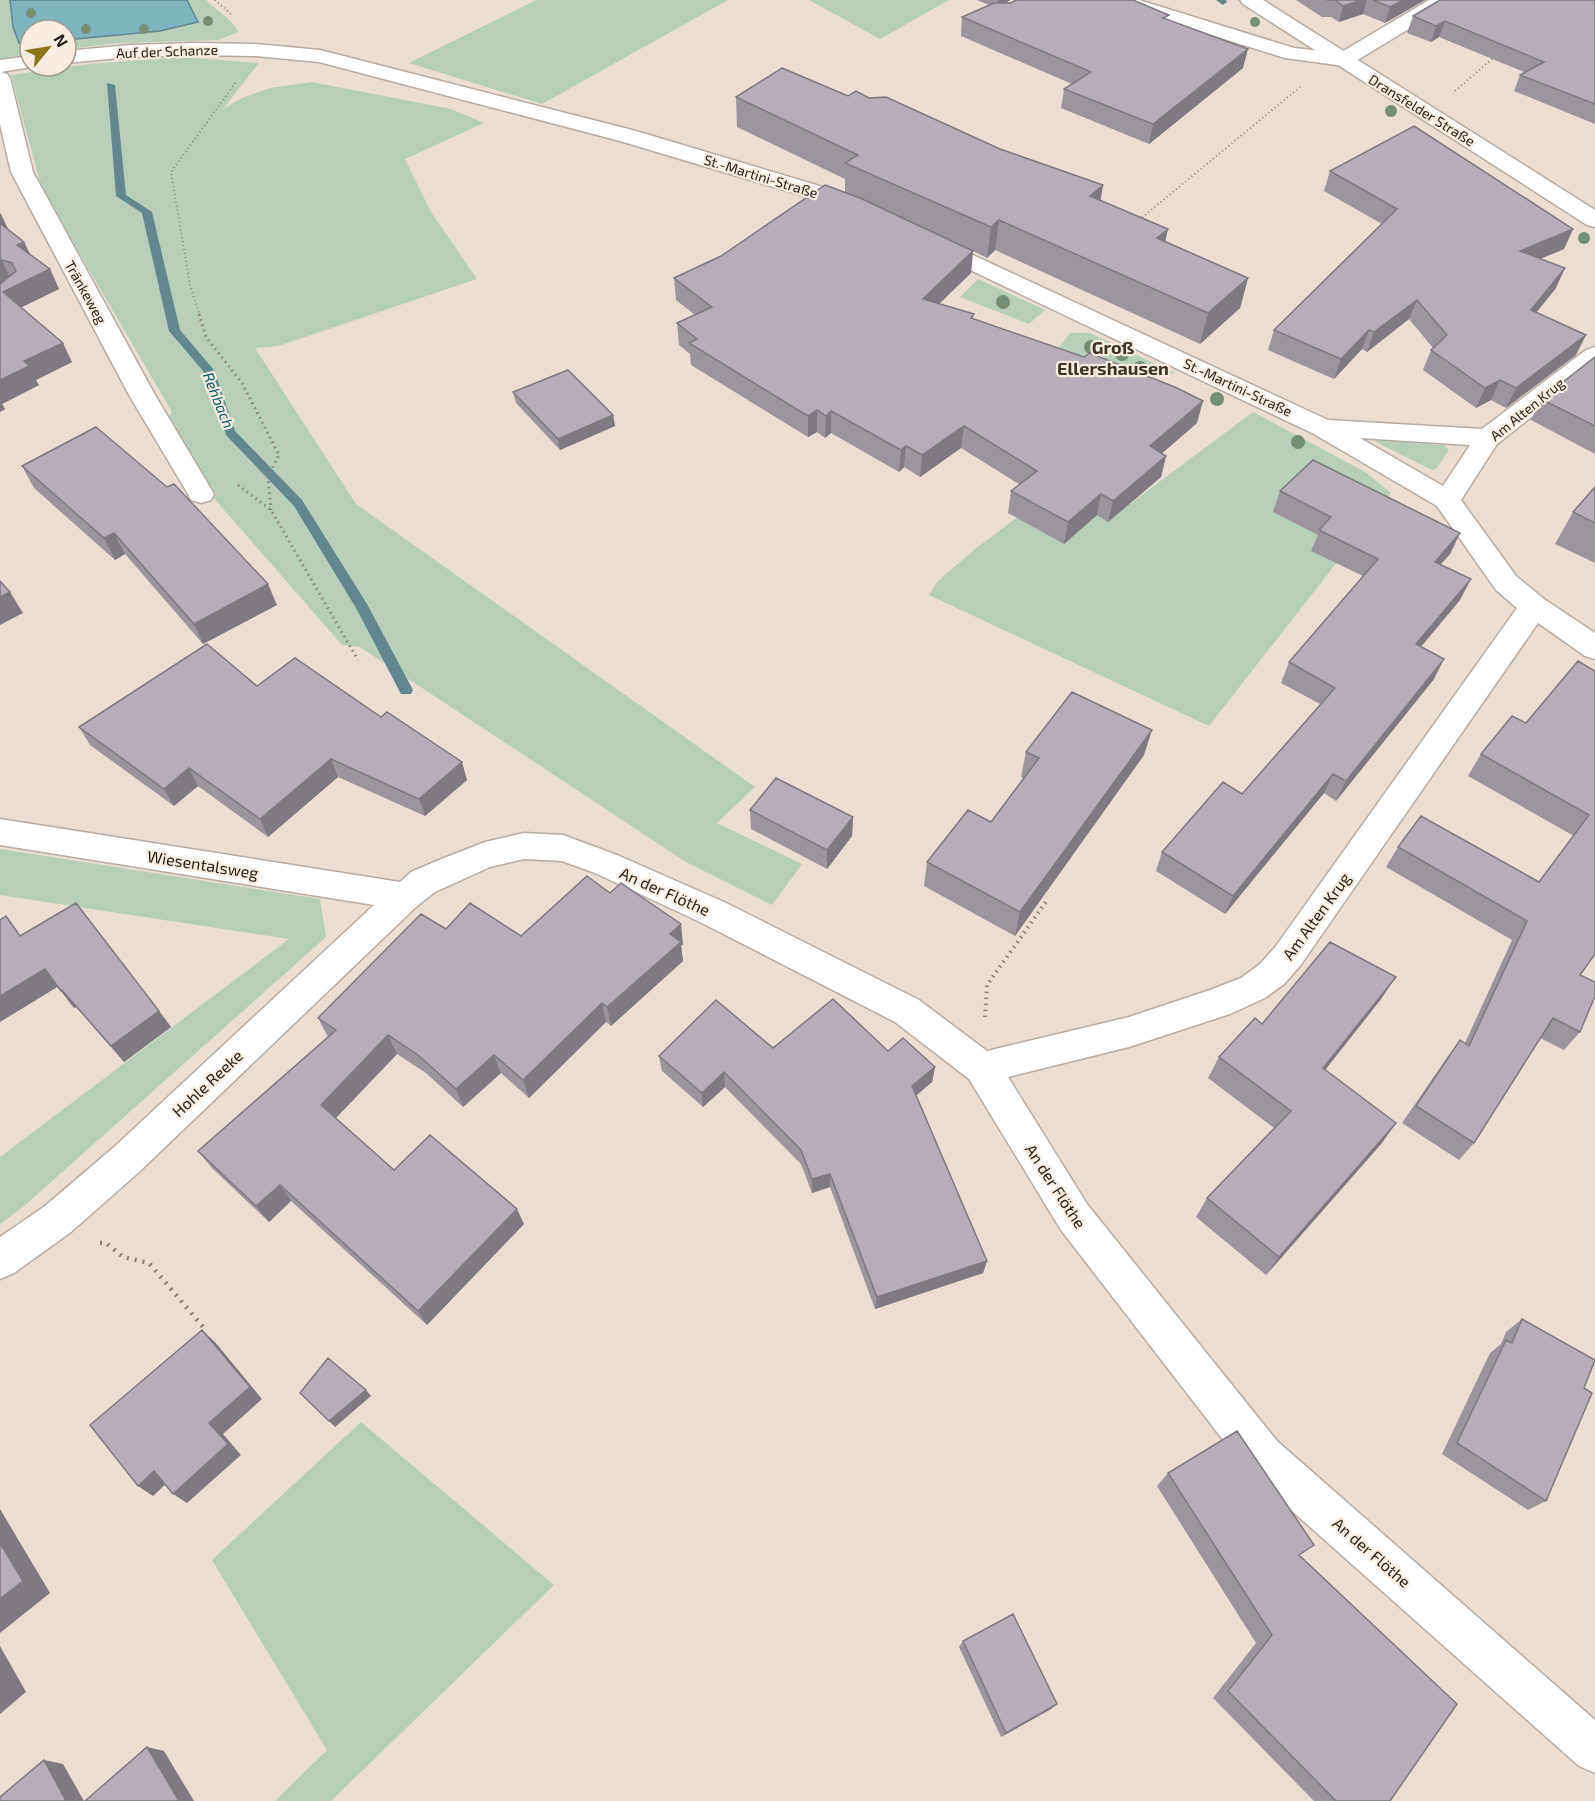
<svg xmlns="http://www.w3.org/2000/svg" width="1595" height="1801" viewBox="0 0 1595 1801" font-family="'Exo 2',sans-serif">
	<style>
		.green { fill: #b7cfba }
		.water { fill: #7eb5c0; stroke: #62888e; stroke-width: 1.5 }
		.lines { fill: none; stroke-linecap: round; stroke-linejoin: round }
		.stream { fill: #62888e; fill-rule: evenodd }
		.minor-casing { stroke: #b6aba2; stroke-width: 3 }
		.major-casing { stroke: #b6aba2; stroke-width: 3 }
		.path-far3 { stroke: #8a827a; stroke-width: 2; stroke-dasharray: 1 3; stroke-linecap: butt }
		.path-far2 { stroke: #8a827a; stroke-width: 3; stroke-dasharray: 1.5 4; stroke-linecap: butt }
		.path-far1 { stroke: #8a827a; stroke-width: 4; stroke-dasharray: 1.5 4.5; stroke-linecap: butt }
		.path { stroke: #8a827a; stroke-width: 4.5; stroke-dasharray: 2 6; stroke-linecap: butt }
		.minor { fill: #fff; fill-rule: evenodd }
		.major { fill: #fff; fill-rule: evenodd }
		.tree { fill: #758f74 }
		.wall { fill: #9d959e }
		.shaded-wall { fill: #7f7981 }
		.building { fill: #b6adb8; stroke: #7f7981; stroke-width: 1.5 }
		.labels { text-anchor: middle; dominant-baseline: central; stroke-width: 4.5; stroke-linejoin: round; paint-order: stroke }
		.far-street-label { font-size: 14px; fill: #221e1a; stroke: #f7ece1 }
		.far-water-label { font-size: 15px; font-style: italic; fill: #0a5a67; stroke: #f7ece1 }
		.street-label { font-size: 16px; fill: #221e1a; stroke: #f7ece1 }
		.far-district-label { font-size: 18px; font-weight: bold; fill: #3b322a; stroke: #f7ece1 }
	</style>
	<rect width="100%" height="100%" fill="#eaded4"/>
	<path class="green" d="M0 0H206C214 8 236 23 238 32L219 40 120 43 66 49V30H30V54L0 59Z
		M536 0H728L542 104 409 63Z
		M809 0H949L880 39Z
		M181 57 259 63 223 109 242 98 270 88 312 82 451 109 484 123 405 159 431 212 477 279 278 346 255 348 356 504 755 787 717 823 802 864 772 905 686 862 360 647 342 645 210 494 166 420 172 412 42 189 11 75 89 64Z
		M978 279 1045 310 1029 324 960 297Z
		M1070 333H1090L1175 373 1148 379 1133 377 1059 348Z
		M1253 412 1365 472 1391 493 1209 726 929 595 938 581 975 549 1019 516 1127 506Z
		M1372 440 1444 445 1449 450 1436 469 1432 470Z
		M0 849 320 899 326 937 23 1207 0 1224V1157L289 939 0 895Z
		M361 1422 554 1585 331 1801H275L327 1750 212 1560Z"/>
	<path class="water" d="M10 0H187L198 22 160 31 66 40V30H30V42L19 43 13 27Z"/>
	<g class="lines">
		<path class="stream" d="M1216 0H1226L1227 2 1223 5Z
			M107 83 115 85 126 195 152 212 180 330 214 370 235 431 302 500 367 604 413 690 411 694H401L356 608 294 506 226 435 203 371 169 331 142 213 116 196Z"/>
		<g class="minor-casing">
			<path id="minor" d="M1109 0H1139L1294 48 1340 53 1429 0H1453L1450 4 1351 64 1344 66 1285 58 1112 4Z
				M193 43 256 44 320 50 636 131 823 187 866 204 869 209 866 214 858 216 850 214 807 197 620 141 319 62 256 56 193 55 130 57 66 63V51L130 45Z
				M30 56V66H37L1 72 7 74 10 78 33 172 155 395 214 494 211 500 201 503 191 500 188 494 129 395 11 172 0 124V60Z
				M932 236 1328 420 1482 429 1586 350 1595 347V367L1497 444 1461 500 1516 576 1544 599 1595 633V659L1585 656 1538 623 1300 966 1284 984 1265 998 1230 1014 1129 1047 1008 1077 1087 1204 1277 1441 1595 1720V1773L1579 1766 1247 1471 1061 1230 969 1079 895 1022 700 922 595 873 562 861 524 859 490 867 435 892 417 906 139 1172 71 1232 14 1273 0 1279V1237L45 1206 113 1148 374 905 0 845V819L400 882 411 872 439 860 485 842 524 833 563 835 617 855 724 902 919 1000 987 1051 1129 1017 1210 990 1241 978 1260 964 1276 946 1517 608 1496 590 1437 506 1314 434 924 248 920 243 924 238ZM1360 438 1470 445 1443 486Z"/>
		</g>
		<g class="major-casing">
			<path id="major" d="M1240 0H1263L1595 210V227L1587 225 1243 4Z"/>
		</g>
		<path class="path-far3" d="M215 0 232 15
			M1455 91 1492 59
			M1139 220 1300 87
			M200 316 190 285 171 172 236 82"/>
		<path class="path-far2" d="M199 314 206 337 242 383 279 455 268 476 271 510
			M238 485 271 510 358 660"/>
		<path class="path-far1" d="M985 1017 987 985 1048 899"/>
		<path class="path" d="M100 1243H106L123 1257 149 1263 204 1328"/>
		<use href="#minor" class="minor"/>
		<use href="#major" class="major"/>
	</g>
	<g class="tree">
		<circle cx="31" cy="13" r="5"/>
		<circle cx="208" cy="21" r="5"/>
		<circle cx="1255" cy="22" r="5"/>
		<circle cx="86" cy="29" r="5"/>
		<circle cx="144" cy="29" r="5"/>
		<circle cx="1391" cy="111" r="6"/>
		<circle cx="1584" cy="238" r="6"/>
		<circle cx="1003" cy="302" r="7"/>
		<circle cx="1091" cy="347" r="7"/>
		<circle cx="1122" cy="354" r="7"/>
		<circle cx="1140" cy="368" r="7"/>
		<circle cx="1217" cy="399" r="7"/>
		<circle cx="1298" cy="442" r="7"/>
	</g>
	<path class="wall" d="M977 0H1010L1006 3 1168 20 1243 68 1149 144 1061 108 1064 89 1072 84 961 36 962 17 989 5Z
		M1296 0H1425L1385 23 1363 14 1339 22 1331 17H1322Z
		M1595 0V124L1514 91 1520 75 1524 72 1439 37 1431 42 1407 33 1413 16Z
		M848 96 869 98 1000 149 1103 185 1100 200 1168 229 1165 242 1248 278 1240 308 1200 344 995 250 987 258 973 251 971 273 939 304 974 314 973 318 1197 423 1162 453 1166 456 1161 477 1108 522 1097 515 1064 544 1008 513 1011 491 1019 484 961 448 920 477 904 467 899 472 831 433 825 438 817 432 808 437 691 365 690 354 679 345 677 323 695 315 676 300 674 278 721 256 845 192V179L737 127 736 97Z
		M1330 171 1573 229 1564 249 1540 259 1556 288 1536 313 1576 355 1506 408 1491 400 1476 408 1423 370 1431 350 1433 348 1409 319 1367 352 1362 349 1334 379 1268 350 1274 330 1382 224 1324 191Z
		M0 212 8 229 24 242 30 254 50 269 59 289 21 307 72 362 36 380 39 385 2 404 5 409 0 412Z
		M1595 357V454L1531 420 1541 399Z
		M513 392 613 415 615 426 560 450 516 403Z
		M22 466 277 605 203 644 125 554 115 560 34 488Z
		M1595 487V563L1555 544 1573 512Z
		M1280 491 1460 533 1450 554 1441 564 1460 600 1421 647 1434 679 1336 801 1324 793 1225 914 1156 871 1162 852 1242 794 1320 704 1281 683 1289 662 1363 576 1311 551 1318 535 1273 512Z
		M1595 671V954L1580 975V1032L1564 1050 1540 1038 1474 1143 1459 1160 1402 1123 1446 1059 1460 1040 1465 1043 1512 940 1386 867 1398 847 1539 882 1574 836 1468 776 1481 754 1526 723Z
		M257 686 467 780 425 816 338 777 268 837 198 786 174 806 90 745 79 727Z
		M1026 752 1144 755 1015 936 924 886 927 862 991 822 1023 778 1021 777Z
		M750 810 853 817 852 836 827 869 751 829Z
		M610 893 683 944 681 946 683 961 611 1026 606 1022 529 1098 501 1073 463 1107 426 1073 397 1054 336 1118 394 1170 524 1224 427 1325 291 1201 269 1222 212 1168 198 1151 328 1037 318 1018 446 929 521 936Z
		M21 936 159 1011 171 1027 124 1062 76 1007 74 1008 58 987Z
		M1381 999 1325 1070 1396 1123 1381 1144 1266 1275 1196 1217 1207 1198 1274 1128 1208 1078 1219 1057 1262 1024Z
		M773 1048 888 1051 935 1067 932 1082 916 1095 987 1261 983 1273 875 1309 830 1187 812 1193 801 1164 725 1087 703 1107 662 1071 659 1056Z
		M1522 1319 1584 1388 1546 1501 1528 1510 1442 1454 1490 1353 1501 1344 1506 1332Z
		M1168 1473 1300 1555 1390 1801H1314L1213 1698 1256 1643 1157 1486Z
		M963 1641 1051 1709 1001 1737 959 1647Z"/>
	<path class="shaded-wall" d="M998 0H1010L997 9Z
		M1362 0H1367L1363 14 1339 22 1343 6Z
		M1403 0H1425L1385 23 1390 7Z
		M1445 21 1439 37 1431 42 1436 26Z
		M1248 49 1243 68 1149 144 1153 124Z
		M1103 185 1098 216 1090 196Z
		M1 214 10 234 0 232V215Z
		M999 220 995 250 987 258 991 227Z
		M1168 229 1161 259 1157 238Z
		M1573 229 1564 249 1511 271 1520 251Z
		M24 242 33 261 17 245Z
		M973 251 971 273 921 321 923 299Z
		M2 260 11 280 0 284V261Z
		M1565 268 1556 288 1522 330 1531 310Z
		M50 269 59 289 12 312 3 292Z
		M1248 278 1240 308 1200 344 1208 313Z
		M1417 300 1409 319 1367 352 1374 332Z
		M1369 330 1362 349 1334 379 1341 359Z
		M1586 335 1576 355 1506 408 1516 388Z
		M63 343 72 362 36 380 39 385 2 404 5 409 0 412V380L24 361Z
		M1500 380 1491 400 1476 408 1485 388Z
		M1203 401 1197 423 1145 468 1150 446Z
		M817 410V432L808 437V416Z
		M831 411V433L825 438 826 416Z
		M613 415 615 426 560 450 558 439Z
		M964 426 961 448 920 477 922 455Z
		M906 446 904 467 899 472 901 450Z
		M1166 456 1161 477 1108 522 1113 501Z
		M1101 494 1097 515 1064 544 1068 522Z
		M114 533 125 554 115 560 104 538Z
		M1460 533 1450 554 1425 582 1435 562Z
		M1471 579 1460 600 1406 664 1416 644Z
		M268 584 277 605 203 644 194 624Z
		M10 592 23 613 0 625V597Z
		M1444 659 1434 679 1336 801 1346 781Z
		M1152 730 1144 755 1015 936 1020 912Z
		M331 759 338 777 268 837 260 819Z
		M462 762 467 780 425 816 419 799Z
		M189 768 198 786 174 806 164 789Z
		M1333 774 1324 793 1225 914 1233 896Z
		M853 817 852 836 827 869V850Z
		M681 924 683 944 681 946 683 961 611 1026 607 1007 670 934Z
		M45 969 59 986 0 1022V996Z
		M1396 977 1381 999 1310 1089 1323 1068Z
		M62 990 76 1007 74 1008 61 991Z
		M602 1003 606 1022 529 1098 523 1080Z
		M159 1011 171 1027 124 1062 111 1046Z
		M388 1035 397 1054 332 1122 321 1105Z
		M494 1055 501 1073 463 1107 456 1089Z
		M935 1067 932 1082 910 1101 912 1086Z
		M724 1072 725 1087 703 1107 702 1093Z
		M1396 1123 1381 1144 1266 1275 1279 1257Z
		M830 1174V1187L812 1193V1179Z
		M280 1185 291 1201 269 1222 256 1206Z
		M517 1209 524 1224 427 1325 418 1311Z
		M987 1261 983 1273 875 1309 877 1297Z
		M202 1330 215 1342 262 1399 223 1434 241 1455 187 1503 173 1494 209 1423Z
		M366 1390 371 1396 335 1427 329 1421Z
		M154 1471 169 1481 153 1496 138 1486Z
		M0 1509 50 1593 0 1633Z
		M0 1646 26 1692 0 1714Z
		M1057 1704 1051 1709 1001 1737 1006 1733Z
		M147 1747 164 1751 194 1801H179Z
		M44 1760 63 1764 84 1801H66Z"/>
	<path class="building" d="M1016 0H1133L1169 15 1163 18 1248 49 1153 124 1064 89 1091 72 962 17 994 3H1011Z
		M1326 0H1362L1343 6 1335 0Z
		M1373 0H1403L1390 7Z
		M1440 0H1595V104L1520 75 1544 62 1445 21 1436 26 1413 16Z
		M782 68 848 96 856 91 869 98 886 97 1000 149 1103 185 1090 196 1168 229 1157 238 1248 278 1208 313 999 220 991 227 845 163 858 155 736 97Z
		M1414 126 1573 229 1520 251 1565 268 1531 310 1586 335 1516 388 1500 380 1485 388 1431 350 1447 335 1417 300 1374 332 1369 330 1341 359 1274 330 1397 209 1330 171Z
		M825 185 860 198 973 251 923 299 974 314 971 318 1084 357 1090 353 1177 388 1203 401 1150 446 1166 456 1113 501 1101 494 1068 522 1011 491 1037 471 964 426 922 455 906 446 901 450 831 411 826 416 817 410 808 416 689 343 697 339 677 323 712 307 674 278 721 256Z
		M0 223 24 242 17 245 50 269 3 292 63 343 24 361 29 366 0 380V284L16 271 12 263 2 260 0 261Z
		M1595 357V426L1541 399Z
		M568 370 613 415 558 439 513 392Z
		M96 427 167 487 174 484 268 584 194 624 114 533 104 538 22 466Z
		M1313 460 1460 533 1435 562 1471 579 1416 644 1444 659 1346 781 1333 774 1233 896 1162 852 1223 782 1242 794 1335 688 1289 662 1378 559 1319 530 1331 517 1280 491Z
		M1595 487V523L1573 512Z
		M0 581 10 592 0 597Z
		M207 644 257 686 295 658 381 717 387 712 462 762 419 799 331 759 260 819 189 768 164 789 79 727Z
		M1578 661 1595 671V954L1580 975 1595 982V996L1580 1032 1553 1018 1474 1143 1416 1106 1460 1040 1469 1046 1527 921 1398 847 1421 816 1539 882 1589 815 1481 754 1512 716 1526 723Z
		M1072 692 1152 730 1020 912 927 862 968 810 991 822 1039 758 1026 752Z
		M776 778 853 817 827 850 750 810Z
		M587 876 610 893 621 883 681 924 670 934 681 942 607 1007 602 1003 523 1080 494 1055 456 1089 418 1055 388 1035 321 1105 394 1170 430 1135 517 1209 418 1311 280 1185 256 1206 198 1151 336 1030 318 1018 421 914 446 929 470 903 521 936Z
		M76 903 159 1011 111 1046 62 990 61 991 45 969 0 996V920L6 916 20 936Z
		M1330 942 1396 977 1323 1068 1396 1123 1279 1257 1207 1198 1291 1111 1219 1057 1255 1018 1262 1024Z
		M833 999 888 1051 903 1038 935 1067 912 1086 987 1261 877 1297 830 1174 812 1179 801 1150 724 1072 702 1093 659 1056 716 1000 773 1048Z
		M1522 1319 1595 1360 1584 1388 1592 1393 1546 1501 1457 1443 1506 1340 1512 1343Z
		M202 1330 250 1387 209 1423 228 1444 173 1494 154 1471 138 1486 90 1425Z
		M328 1358 366 1390 329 1421 300 1393Z
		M1237 1431 1314 1545 1299 1555 1457 1704 1390 1801H1336L1228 1691 1272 1635 1168 1473Z
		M0 1543 23 1581 0 1599Z
		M1013 1614 1057 1704 1006 1733 963 1641Z
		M147 1747 179 1801H85Z
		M44 1760 66 1801H0V1797Z"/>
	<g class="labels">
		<g class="far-street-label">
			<text transform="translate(167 51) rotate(-2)">Auf der Schanze</text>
			<text transform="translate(1422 110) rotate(32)">Dransfelder Straße</text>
			<text transform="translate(761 176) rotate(17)">St.-Martini-Straße</text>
			<text transform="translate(86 292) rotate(61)">Tränkeweg</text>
			<text transform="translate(1238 387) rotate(25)">St.-Martini-Straße</text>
			<text transform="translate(1527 409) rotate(-39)">Am Alten Krug</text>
		</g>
		<g class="far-water-label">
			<text transform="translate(219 400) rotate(68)">Rehbach</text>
		</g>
		<g class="street-label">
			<text transform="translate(203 864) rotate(9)">Wiesentalsweg</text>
			<text transform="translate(665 891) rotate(24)">An der Flöthe</text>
			<text transform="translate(1316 916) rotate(-54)">Am Alten Krug</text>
			<text transform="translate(207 1083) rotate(-43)">Hohle Reeke</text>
			<text transform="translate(1056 1186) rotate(57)">An der Flöthe</text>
			<text transform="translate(1372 1552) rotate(41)">An der Flöthe</text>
		</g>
		<g class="far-district-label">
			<text x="1113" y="347">Groß<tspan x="1113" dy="21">Ellershausen</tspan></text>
		</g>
	</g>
	<g transform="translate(48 48) rotate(60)"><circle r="28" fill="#f7ece1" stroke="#a29a91" stroke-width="1.5"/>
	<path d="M0-4.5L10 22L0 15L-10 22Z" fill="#8e7519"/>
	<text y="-9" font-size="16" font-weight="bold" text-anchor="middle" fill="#221e1a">N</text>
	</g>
</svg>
